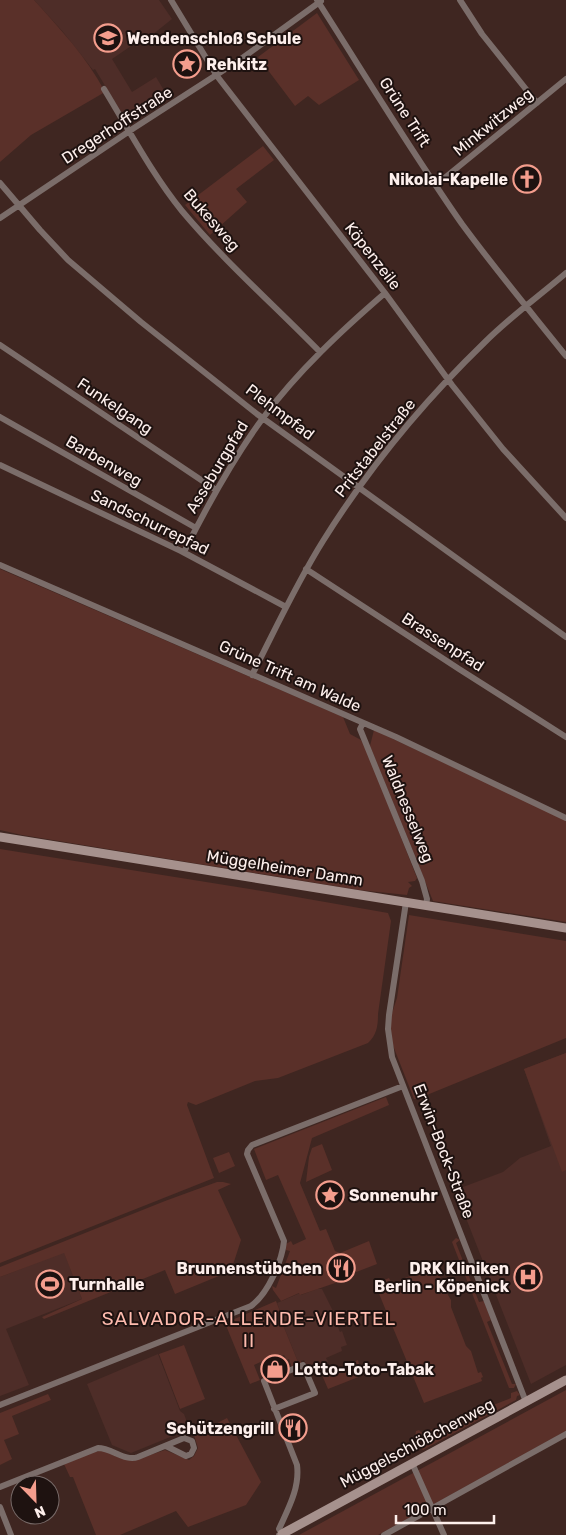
<svg xmlns="http://www.w3.org/2000/svg" width="566" height="1535" viewBox="0 0 566 1535" font-family="Rubik,sans-serif">
	<style>
		.built { fill: #4e2d28 }
		.green { fill: #5a3029 }
		.lines { fill: none; stroke-linecap: round; stroke-linejoin: round }
		.street { stroke: #7b6d6a; stroke-width: 6 }
		.secondary { stroke: #a6918d; stroke-width: 9 }
		.labels { text-anchor: middle; dominant-baseline: central; stroke-width: 4; stroke-linejoin: round; paint-order: stroke }
		.poi-label { font-size: 16px; font-weight: bold; fill: #fdefec; stroke: #1e1210; text-anchor: start }
		.street-label { font-size: 16px; fill: #fdefec; stroke: #1e1210 }
		.quarter-label { font-size: 19px; letter-spacing: 1px; fill: #febbae; stroke: #1e1210 }
	</style>
	<rect width="100%" height="100%" fill="#3f2621"/>
	<path class="built" d="M34 0H159L172 19 137 47 134 44 112 59 132 92 156 77 168 97 127 122 95 69 93 70 63 32Z
		M566 1053V1365L531 1384 455 1190 503 1172 520 1158 551 1146 524 1069Z
		M64 1252 82 1299 6 1329 29 1385 0 1396V1277Z
		M317 1289H322L334 1313 332 1314 340 1332 342 1331 347 1345 341 1347 342 1351 326 1358 328 1362 309 1370 304 1360 298 1362 279 1315 281 1314 277 1303 300 1293 301 1295Z
		M158 1354 180 1411 184 1414 188 1425 185 1431 131 1453 112 1445 87 1384Z"/>
	<path class="green" d="M0 0H34C60 29 87 57 105 92L31 135 0 162Z
		M317 13 359 80 319 105 308 96 295 106 258 57Z
		M263 146 274 160 236 189 247 202 210 235 185 205Z
		M0 569 343 717 350 734 361 740 367 751 417 878 415 881 408 882 412 886 409 888 407 895 359 890 22 835 0 830Z
		M374 730 566 820V922L433 901 370 746Z
		M0 849 268 892 388 913 391 921 378 1014C378 1025 377 1035 368 1043L278 1078 255 1081 196 1105 188 1102 187 1105 214 1178 0 1263Z
		M409 915 566 941V1038L417 1099H414L392 1043 390 1019 397 998Z
		M566 1053V1170L562 1172 524 1069Z
		M386 1097 389 1105 312 1138 300 1183 320 1231 326 1229 335 1251 340 1253 369 1241 377 1264 346 1276 344 1280C329 1285 315 1290 300 1295L299 1293 281 1301 273 1290 272 1286 276 1288 290 1251 286 1250V1244L291 1241 293 1245 306 1239 278 1175 266 1180 254 1149Z
		M322 1144 332 1170 306 1182 309 1157 312 1148Z
		M229 1152 235 1166 219 1173 213 1158Z
		M217 1182H223L231 1184 218 1190 241 1240 231 1271 175 1294 165 1270 44 1319 42 1317 82 1299 64 1253 0 1277V1267L165 1201Z
		M456 1238 460 1240 456 1243 479 1302 484 1301 491 1320 487 1322 512 1384H516L514 1388H509L452 1242Z
		M434 1265 438 1272H440L439 1275 446 1287 444 1288 451 1300V1307L466 1346 471 1351 478 1373 481 1372 483 1377 481 1378 482 1381 424 1403 375 1284 389 1278 392 1284 402 1280V1279L430 1269 429 1267Z
		M276 1301 281 1314 279 1315 298 1362 301 1361V1364L292 1368 289 1359 287 1360 284 1355 268 1361 267 1359 254 1365 260 1380 250 1384 225 1323Z
		M184 1345 205 1399 180 1409 159 1354Z
		M358 1360 359 1364 358 1368 361 1376 328 1389 322 1375Z
		M566 1390V1431L378 1535H299Z
		M517 1391 520 1395 517 1396 516 1400 423 1450C418 1445 414 1437 416 1431L419 1430 422 1433 478 1411V1407L486 1404 488 1407 511 1398V1393Z
		M48 1394 51 1400 12 1416 19 1434 4 1440 12 1459 0 1465V1413Z
		M227 1418 261 1482 246 1505 188 1527 176 1511 120 1535H96L73 1477H70L64 1464 95 1452 104 1450 132 1461 165 1450 189 1460 194 1456 198 1448 194 1435Z"/>
	<g class="lines">
		<path class="street" d="M171 0 217 76 385 293 452 385 503 449 566 518
			M317 0C365 75 411 151 462 224 495 269 531 312 566 356
			M460 0 482 34 537 103
			M104 89C129 130 152 174 182 211 224 261 274 305 320 352
			M0 183 40 230 68 260 141 322 257 414 566 637
			M436 185 566 79
			M0 218 134 128 241 59 321 1
			M0 345 216 490
			M0 417 196 528
			M0 465 181 551 286 607
			M184 552C207 506 232 460 263 418 298 371 341 331 385 293
			M0 565 396 737 566 818
			M306 569 459 669 566 737
			M252 675C275 630 296 584 323 541 368 469 424 401 485 342 510 317 539 296 566 273
			M363 723 360 729 422 881 427 899 426 906
			M406 902 389 1015 388 1029 392 1057 526 1402
			M0 1405 251 1306C268 1294 282 1261 284 1241L247 1154 248 1150 252 1145 403 1086
			M274 1409 315 1393 303 1365 264 1381 297 1465C300 1488 288 1509 279 1529L282 1534 279 1535
			M412 1463 444 1535
			M0 1487 98 1448C112 1448 125 1462 138 1457L184 1438 192 1441 194 1448 191 1454 186 1456 166 1446
			M0 1507 11 1535
			M384 1535 566 1434"/>
		<path class="secondary" d="M0 837 566 928
			M282 1534 566 1380"/>
	</g>
	<defs>
		<g id="school-ring" transform="scale(1.4375)"><circle r="9.5" fill="#1e1210" stroke="#f49d8d" stroke-width="1.5"/><path d="M0-5L7-2L0 1L-7-2ZM-4 1L0 2.5L4 1V4Q0 6-4 4Z" fill="#f49d8d"/></g>
		<g id="sight-ring" transform="scale(1.4375)"><circle r="9.5" fill="#1e1210" stroke="#f49d8d" stroke-width="1.5"/><path d="M0-6L1.8-2.2L6-1.7L2.9 1.2L3.7 5.4L0 3.3L-3.7 5.4L-2.9 1.2L-6-1.7L-1.8-2.2Z" fill="#f49d8d"/></g>
		<g id="church-ring" transform="scale(1.4375)"><circle r="9.5" fill="#1e1210" stroke="#f49d8d" stroke-width="1.5"/><path d="M-1.2-6h2.4v3.5h3.3v2.4h-3.3V6h-2.4V-.1h-3.3v-2.4h3.3Z" fill="#f49d8d"/></g>
		<g id="restaurant-ring" transform="scale(1.4375)"><circle r="9.5" fill="#1e1210" stroke="#f49d8d" stroke-width="1.5"/><path d="M-5-6h1v4h1v-4h1v4h1v-4h1v5L-1.5 .5V6h-2V.5L-5-1ZM5-6V6H3V1.5H1.5Q1.5-4 5-6Z" fill="#f49d8d"/></g>
		<g id="hospital-ring" transform="scale(1.4375)"><circle r="9.5" fill="#1e1210" stroke="#f49d8d" stroke-width="1.5"/><path d="M-5-5h3v3.5h4V-5h3V5h-3V1.5h-4V5h-3Z" fill="#f49d8d"/></g>
		<g id="stadium-ring" transform="scale(1.4375)"><circle r="9.5" fill="#1e1210" stroke="#f49d8d" stroke-width="1.5"/><path d="M0-5a6.5 5 0 1 0 0 10a6.5 5 0 1 0 0-10ZM-3.5-1.8h7v3.6h-7Z" fill="#f49d8d"/></g>
		<g id="shop-ring" transform="scale(1.4375)"><circle r="9.5" fill="#1e1210" stroke="#f49d8d" stroke-width="1.5"/><path d="M-5-2.5h2.3a2.7 3.5 0 0 1 5.4 0H5L5.5 6h-11ZM-1.5-2.5h3a1.5 2.3 0 0 0-3 0Z" fill="#f49d8d"/></g>
	</defs>
	<g fill-rule="evenodd">
		<use href="#school-ring" x="108" y="38"/>
		<use href="#sight-ring" x="187" y="64"/>
		<use href="#church-ring" x="527" y="179"/>
		<use href="#sight-ring" x="330" y="1195"/>
		<use href="#restaurant-ring" x="341" y="1268"/>
		<use href="#hospital-ring" x="528" y="1277"/>
		<use href="#stadium-ring" x="50" y="1284"/>
		<use href="#shop-ring" x="275" y="1369"/>
		<use href="#restaurant-ring" x="293" y="1428"/>
	</g>
	<g class="labels">
		<g class="poi-label">
			<text x="127" y="38">Wendenschloß Schule</text>
			<text x="206" y="64">Rehkitz</text>
			<text x="508" y="179" text-anchor="end">Nikolai-Kapelle</text>
			<text x="349" y="1195">Sonnenuhr</text>
			<text x="322" y="1268" text-anchor="end">Brunnenstübchen</text>
			<text x="509" y="1268" text-anchor="end">DRK Kliniken<tspan x="509" dy="18">Berlin - Köpenick</tspan></text>
			<text x="69" y="1284">Turnhalle</text>
			<text x="294" y="1369">Lotto-Toto-Tabak</text>
			<text x="274" y="1428" text-anchor="end">Schützengrill</text>
		</g>
		<g class="street-label">
			<text transform="translate(405 112) rotate(57)">Grüne Trift</text>
			<text transform="translate(493 122) rotate(-39)">Minkwitzweg</text>
			<text transform="translate(117 125) rotate(-33)">Dregerhoffstraße</text>
			<text transform="translate(212 220) rotate(49)">Bukesweg</text>
			<text transform="translate(373 256) rotate(52)">Köpenzeile</text>
			<text transform="translate(115 406) rotate(34)">Funkelgang</text>
			<text transform="translate(280 412) rotate(37)">Plehmpfad</text>
			<text transform="translate(375 448) rotate(-52)">Pritstabelstraße</text>
			<text transform="translate(104 461) rotate(30)">Barbenweg</text>
			<text transform="translate(217 467) rotate(-59)">Asseburgpfad</text>
			<text transform="translate(150 522) rotate(26)">Sandschurrepfad</text>
			<text transform="translate(443 642) rotate(33)">Brassenpfad</text>
			<text transform="translate(290 676) rotate(24)">Grüne Trift am Walde</text>
			<text transform="translate(408 809) rotate(68)">Waldnesselweg</text>
			<text transform="translate(285 868) rotate(9)">Müggelheimer Damm</text>
			<text transform="translate(444 1151) rotate(69)">Erwin-Bock-Straße</text>
			<text transform="translate(417 1443) rotate(-28)">Müggelschlößchenweg</text>
		</g>
		<g class="quarter-label">
			<text x="249" y="1318">SALVADOR-ALLENDE-VIERTEL<tspan x="249" dy="22">II</tspan></text>
		</g>
	</g>
	<g transform="translate(35 1500) rotate(157)"><circle r="24" fill="#1e1210" stroke="#776a68"/>
	<path d="M0-4L9 19L0 12L-9 19Z" fill="#f49d8d"/>
	<text y="-8" font-size="14" font-weight="bold" text-anchor="middle" fill="#fdefec">N</text>
	</g>
	<path d="M396 1515v8h98v-8" fill="none" stroke="#fdefec" stroke-width="2.5"/>
	<text x="404" y="1515" font-size="15" fill="#fdefec" stroke="#1e1210" stroke-width="4" paint-order="stroke">100 m</text>
</svg>
